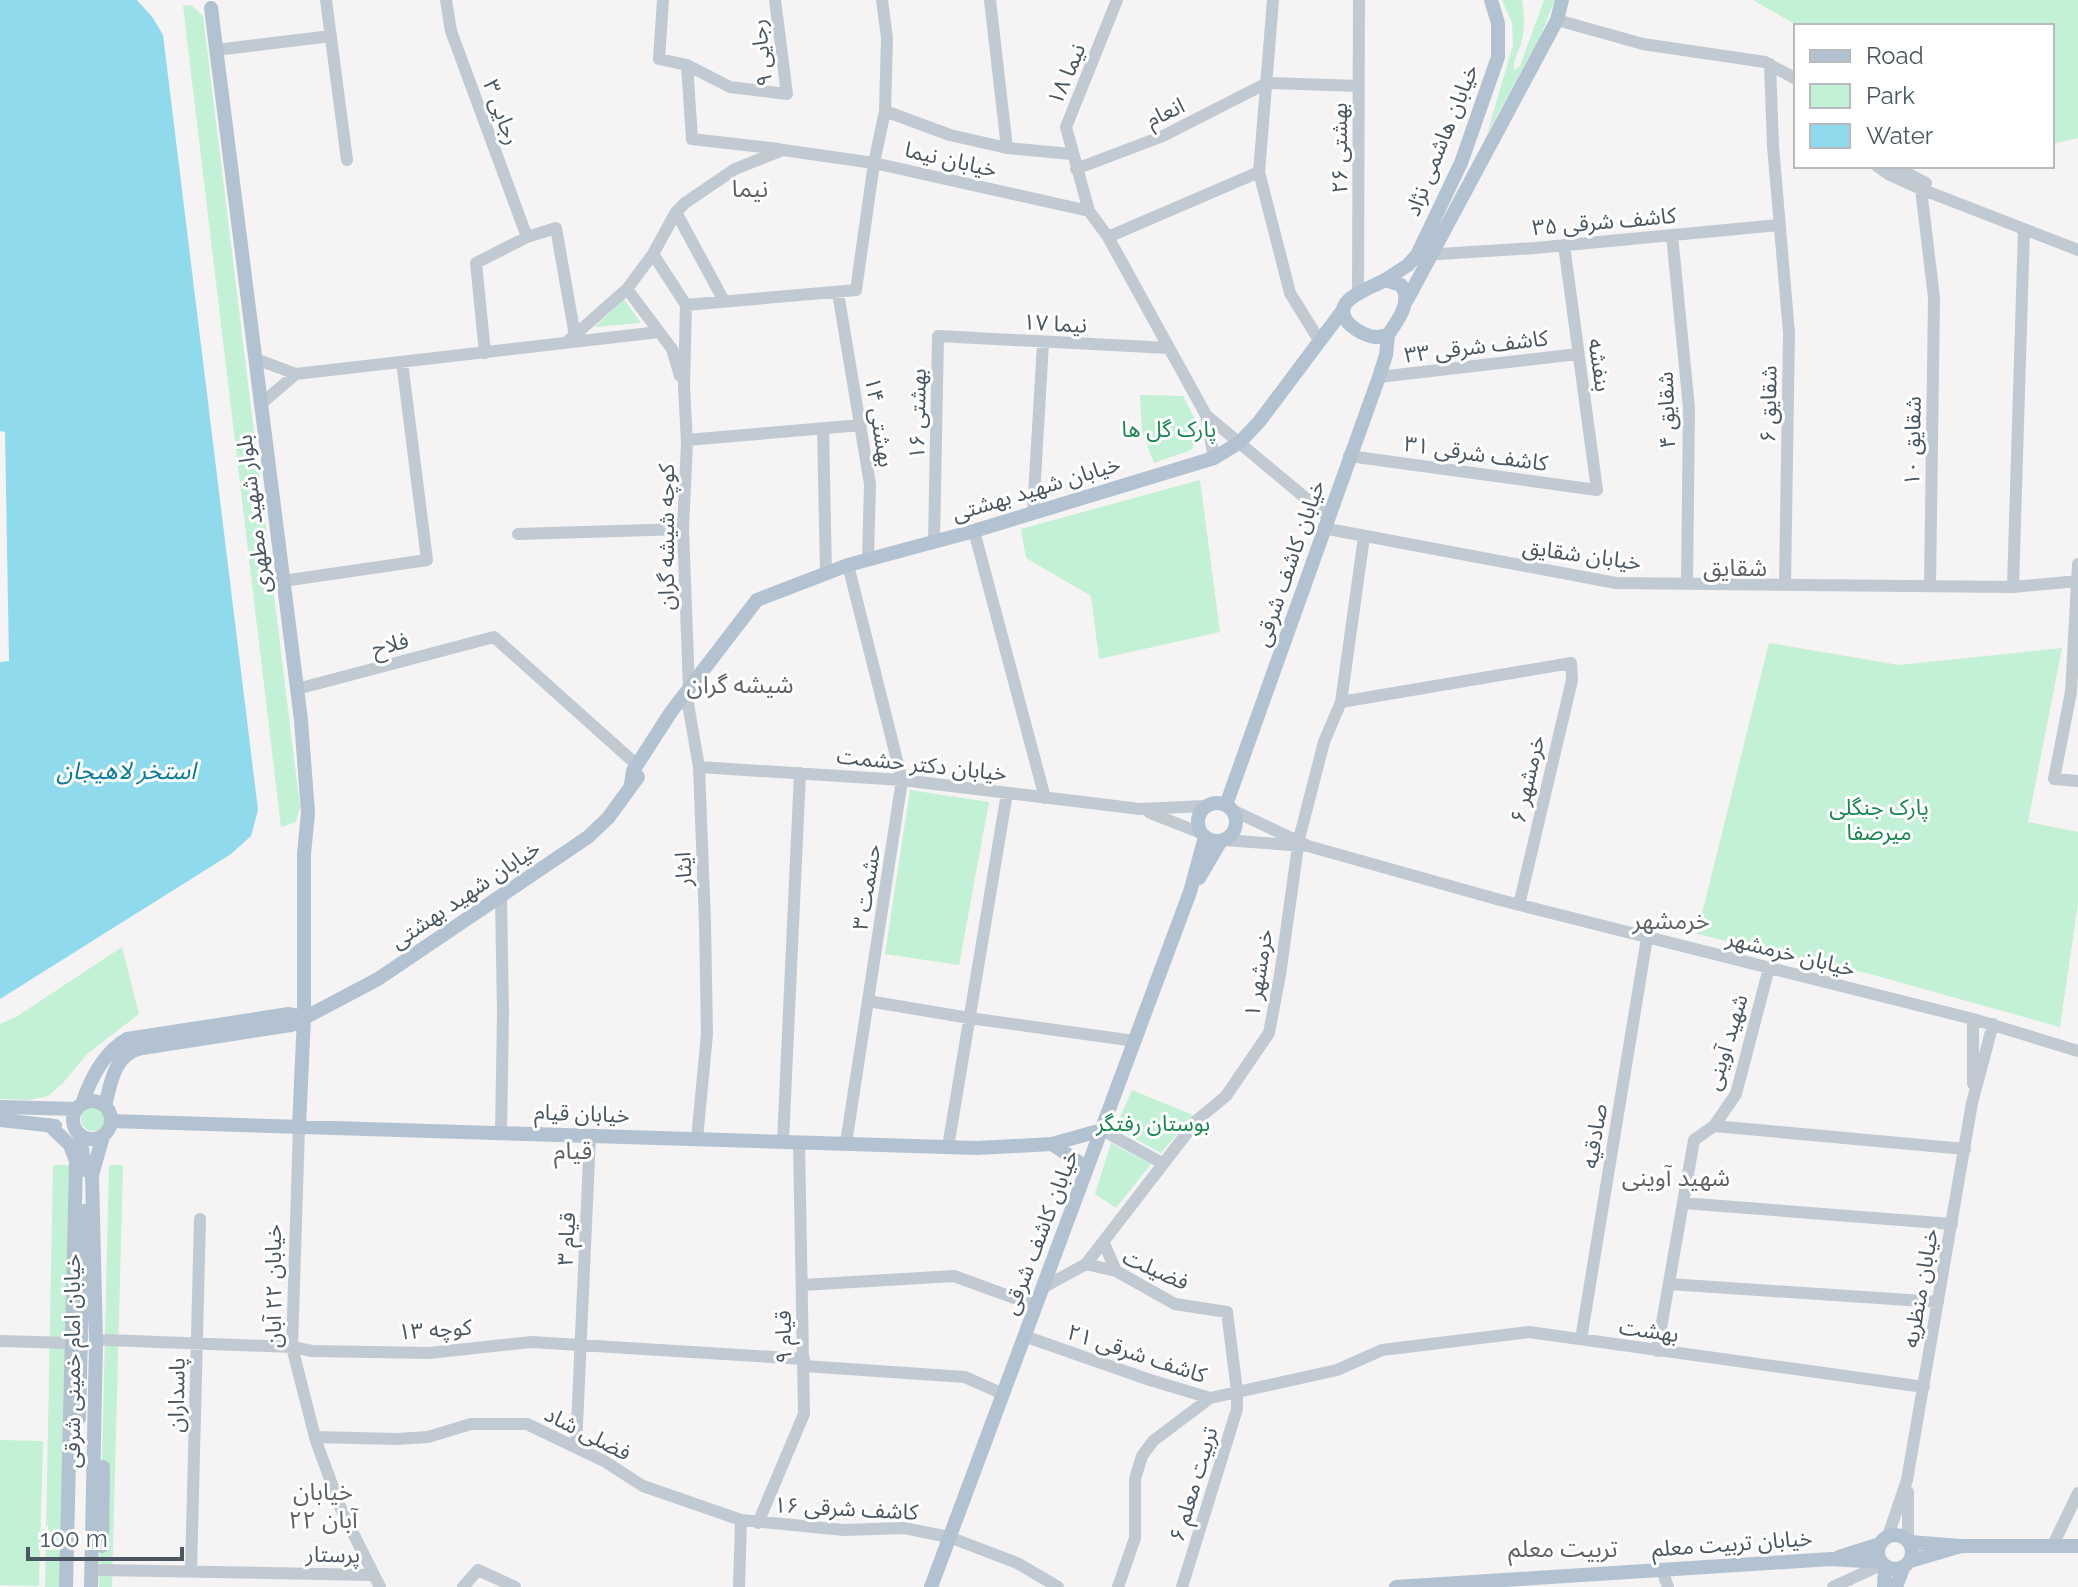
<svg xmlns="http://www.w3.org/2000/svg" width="2078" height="1587" viewBox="0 0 2078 1587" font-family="Raleway,'Noto Sans Arabic',sans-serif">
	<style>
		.green { fill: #c3f1d5 }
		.water { fill: #90daee }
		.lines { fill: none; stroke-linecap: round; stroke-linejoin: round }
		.minor { stroke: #c1cad2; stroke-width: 12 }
		.major { stroke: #b3c2d1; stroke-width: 14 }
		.labels { text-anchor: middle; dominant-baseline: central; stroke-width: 6; stroke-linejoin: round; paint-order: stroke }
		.street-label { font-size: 22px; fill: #4a5661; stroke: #fff }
		.park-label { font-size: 22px; fill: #17864f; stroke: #fff }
		.neighbourhood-label { font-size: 24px; fill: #5f6368; stroke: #fff }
		.water-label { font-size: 24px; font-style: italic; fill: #0c7c9b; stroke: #fff }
	</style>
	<rect width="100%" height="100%" fill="#f5f3f3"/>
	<path class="green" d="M1502 0H1522C1524 12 1525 27 1522 40 1520 51 1512 60 1514 71L1520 66 1544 0H1555L1540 37 1487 134 1513 45 1512 23Z
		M1753 0H2078V138L2052 144V26H1806L1793 23Z
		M191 5 203 16 300 807 296 822 281 827 183 6Z
		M624 299 641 323 595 327Z
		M1140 395 1183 396C1193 417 1205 428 1191 450L1154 463 1142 432Z
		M1200 480 1220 632 1099 659 1091 596 1026 558 1021 529Z
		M1769 643 1899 665 2062 648 2028 822 2078 832V903L2060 1027 1870 974 1697 934Z
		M910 790 989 802 959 965 885 954Z
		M122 947 139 1014 87 1054 63 1083 48 1096 29 1100 0 1099V1024L16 1017Z
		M1132 1090 1193 1115 1161 1153 1115 1128Z
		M81 1119a12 12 0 1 1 24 0a12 12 0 1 1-24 0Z
		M1111 1143 1151 1164 1116 1208 1095 1194Z
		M53 1165H69L60 1587H45Z
		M109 1165H123L112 1587H99Z
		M0 1440 43 1441 39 1586 0 1585Z"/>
	<path class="water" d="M0 0H137L153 18 163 35 258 810 251 836 231 854 0 999V662L9 661 5 432 0 431Z"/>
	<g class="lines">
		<path class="minor" d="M326 0 347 160
			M446 0 451 31 527 237
			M663 0 659 59 687 65 730 87 787 94 775 0
			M990 0 1007 148
			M1273 0 1259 172 1290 293 1319 340
			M1557 20 1643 44 1765 62 1796 79
			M216 50 331 36
			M1770 64 1773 146 1789 333 1785 584
			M687 65 692 139 779 149
			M885 111 950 135 1007 148 1071 154
			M1877 166 1888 174 1921 189 2078 250
			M1893 166 1926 183
			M1076 169 1163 136 1267 83 1359 86
			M1921 189 1934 298 1930 586
			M1089 211 1066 127 1117 0
			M676 212 724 301
			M1672 235 1689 408 1687 583
			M1108 237 1259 172
			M653 254 686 305 684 386 687 443 683 529 689 688
			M1424 255 1535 248 1779 225
			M627 289 672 349 680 376
			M838 293 870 484 868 559
			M1358 295 1359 0
			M686 305 856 290 874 163 885 111 887 38 882 0
			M568 341 627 289 653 254 676 212 685 203 735 169 783 150 874 163 1089 211 1108 237 1206 415 1214 458
			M485 353 476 263 527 237 556 228 575 336
			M256 359 296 374 659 332
			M1379 377 1578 354
			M262 403 296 374
			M1206 415 1327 516
			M823 428 826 573
			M687 440 861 425
			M1349 456 1597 490 1564 245
			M1033 513 1043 343
			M1323 528 1616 583 2013 587 2078 581
			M974 531 1045 798
			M518 534 683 529
			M934 541 938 336 1169 348
			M2078 564 2071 692 2054 779 2078 781
			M283 581 427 560 402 362
			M2013 587 2024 229
			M297 689 494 637 637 765
			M1341 702 1571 663 1572 680 1519 905
			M688 704 699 767 705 923 707 1034 697 1139
			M699 767 902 780 1140 809 1205 806
			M1232 810 1308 846 1500 900 1973 1019 2078 1051
			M1150 813 1201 833
			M1224 840 1304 846
			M501 897 503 1014 501 1133
			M868 1001 969 1018 1135 1041
			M1973 1084V1019
			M1714 1126 1965 1149
			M299 1127 292 1347 316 1441 341 1509 380 1587
			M1102 1130 1162 1163
			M783 1142 800 773
			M846 1143 902 780 848 565
			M948 1147 1007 793
			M1683 1203 1952 1224
			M1104 1243 1116 1271
			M1086 1264 1116 1271 1175 1304 1227 1312 1237 1391V1409L1182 1587
			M1669 1284 1938 1302
			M803 1285 954 1276 1036 1306
			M1044 1287 1086 1264 1197 1120 1226 1096 1269 1033 1280 975 1299 839 1324 742 1341 702 1364 537
			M1024 1336 1150 1380 1210 1398 1337 1370 1382 1350 1529 1332 1924 1387
			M1581 1339 1647 938
			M106 1340 292 1347 312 1351 429 1353 531 1342 804 1359
			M0 1341 70 1343
			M1657 1351 1694 1140 1714 1126 1736 1094 1769 968
			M804 1366 965 1377 1003 1394
			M315 1437 397 1439 428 1437 471 1424H527L604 1461 643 1486 741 1520 844 1530 904 1528 949 1537 1017 1563 1058 1587
			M576 1447 590 1136
			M1908 1492V1540
			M758 1523 804 1414 799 1142
			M1888 1536 1907 1480 1972 1103 1993 1024
			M2052 1547 2078 1493
			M101 1570 372 1575
			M1662 1570 1668 1587
			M191 1571 200 1219
			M463 1587 478 1570 515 1587
			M739 1587 741 1520
			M1118 1587 1135 1538V1479L1142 1456 1153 1441 1210 1398
			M1833 1587 1883 1564"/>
		<path class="major" d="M211 8 301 720 308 813 304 854V1017L299 1127
			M1385 280 1408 265 1417 255 1461 163 1498 57V23L1491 0
			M1385 280 1401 285C1413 301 1398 320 1388 335 1385 336 1378 337 1375 337 1362 336 1334 319 1346 303 1354 293 1374 286 1385 280Z
			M1407 300 1557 20 1562 0
			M631 784 633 771 671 712 757 600 848 565 974 531 1214 458 1240 442 1259 422 1343 310
			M1198 822a19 19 0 1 1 38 0a19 19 0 1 1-38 0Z
			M1226 805 1379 377 1386 355 1388 335
			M1199 878 1221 841
			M73 1120a19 19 0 1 1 38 0a19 19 0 1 1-38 0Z
			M82 1104C90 1080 104 1052 127 1039L289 1014 304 1017
			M105 1106C111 1082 114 1054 142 1048L291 1025 378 979 588 837 608 818 638 777
			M0 1107 77 1109
			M0 1120 55 1126
			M111 1121 977 1148 1052 1144 1102 1130
			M49 1125 70 1145 76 1161 66 1587
			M80 1135 85 1170
			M1052 1144 1087 1168
			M79 1418 84 1211
			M1878 1552a17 17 0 1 1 34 0a17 17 0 1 1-34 0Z
			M1910 1542 1961 1546 1910 1561
			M102 1546 103 1467
			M1961 1546H2078
			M1839 1557 1880 1544
			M91 1587 96 1341 92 1175 103 1136
			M931 1587 1190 892 1205 837
			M1396 1587 1831 1559 1881 1562
			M1884 1587 1885 1566
			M1896 1587 1903 1568"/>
	</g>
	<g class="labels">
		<g class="street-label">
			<text transform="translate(761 53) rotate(-96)">رجایی ۹</text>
			<text transform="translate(1066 74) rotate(-67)">نیما ۱۸</text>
			<text transform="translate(502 112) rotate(70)">رجایی ۳</text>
			<text transform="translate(1165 112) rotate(-25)">انعام</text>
			<text transform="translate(1441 140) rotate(-68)">خیابان هاشمی نژاد</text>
			<text transform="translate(1339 148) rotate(-90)">بهشتی ۲۶</text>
			<text transform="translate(951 159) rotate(13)">خیابان نیما</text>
			<text transform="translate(1604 221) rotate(-5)">کاشف شرقی ۳۵</text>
			<text transform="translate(1055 323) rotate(3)">نیما ۱۷</text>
			<text transform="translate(1476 346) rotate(-7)">کاشف شرقی ۳۳</text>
			<text transform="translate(1600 365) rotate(82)">بنفشه</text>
			<text transform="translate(1768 404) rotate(-89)">شقایق ۶</text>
			<text transform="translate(1666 410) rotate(-92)">شقایق ۴</text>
			<text transform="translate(917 414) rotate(-89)">بهشتی ۱۶</text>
			<text transform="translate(880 422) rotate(81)">بهشتی ۱۴</text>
			<text transform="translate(1912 441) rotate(-89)">شقایق ۱۰</text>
			<text transform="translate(1476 453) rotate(8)">کاشف شرقی ۳۱</text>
			<text transform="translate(1036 488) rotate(-17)">خیابان شهید بهشتی</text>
			<text transform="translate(253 514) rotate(-97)">بلوار شهید مطهری</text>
			<text transform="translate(666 537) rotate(-90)">کوچه شیشه گران</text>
			<text transform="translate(1582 554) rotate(8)">خیابان شقایق</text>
			<text transform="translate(1289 563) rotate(-71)">خیابان کاشف شرقی</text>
			<text transform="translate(390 644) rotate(-15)">فلاح</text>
			<text transform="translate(922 764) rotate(6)">خیابان دکتر حشمت</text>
			<text transform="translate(1527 779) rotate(-77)">خرمشهر ۶</text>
			<text transform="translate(683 869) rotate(-92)">ایثار</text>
			<text transform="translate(866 887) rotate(-81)">حشمت ۳</text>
			<text transform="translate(465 894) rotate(-34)">خیابان شهید بهشتی</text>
			<text transform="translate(1791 953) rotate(14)">خیابان خرمشهر</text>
			<text transform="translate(1258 973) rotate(-81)">خرمشهر ۱</text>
			<text transform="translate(1726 1042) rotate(-73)">شهید آوینی</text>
			<text transform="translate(582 1113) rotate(2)">خیابان قیام</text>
			<text transform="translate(1594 1136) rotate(-81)">صادقیه</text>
			<text transform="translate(1040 1232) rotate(-69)">خیابان کاشف شرقی</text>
			<text transform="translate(566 1239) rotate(-87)">قیام ۳</text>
			<text transform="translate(1156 1269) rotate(24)">فضیلت</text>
			<text transform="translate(273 1286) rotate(-90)">خیابان ۲۲ آبان</text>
			<text transform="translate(1920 1288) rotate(-80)">خیابان منظریه</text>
			<text transform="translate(435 1329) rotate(-4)">کوچه ۱۳</text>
			<text transform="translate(1649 1330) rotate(8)">بهشت</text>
			<text transform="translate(783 1337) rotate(-91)">قیام ۹</text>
			<text transform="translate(1137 1353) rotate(18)">کاشف شرقی ۲۱</text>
			<text transform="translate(72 1361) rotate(-90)">خیابان امام خمینی شرقی</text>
			<text transform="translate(176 1395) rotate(-89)">پاسداران</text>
			<text transform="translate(588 1433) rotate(27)">فضلی شاد</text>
			<text transform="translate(1193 1484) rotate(-73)">تربیت معلم ۶</text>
			<text transform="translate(846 1508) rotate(3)">کاشف شرقی ۱۶</text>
			<text transform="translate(1732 1543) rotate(-4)">خیابان تربیت معلم</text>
			<text transform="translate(333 1554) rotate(1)">پرستار</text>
		</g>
		<g class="park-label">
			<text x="1169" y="429">پارک گل ها</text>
			<text x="1879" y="807">پارک جنگلی<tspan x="1879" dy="25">میرصفا</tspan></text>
			<text x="1153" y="1123">بوستان رفتگر</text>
		</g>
		<g class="neighbourhood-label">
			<text x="750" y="188">نیما</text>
			<text x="1735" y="567">شقایق</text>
			<text x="740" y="684">شیشه گران</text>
			<text x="1671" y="920">خرمشهر</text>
			<text x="573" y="1150">قیام</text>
			<text x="1676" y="1177">شهید آوینی</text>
			<text x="323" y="1491">خیابان<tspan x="323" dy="28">۲۲ آبان</tspan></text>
			<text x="1563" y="1548">تربیت معلم</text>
		</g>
		<g class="water-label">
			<text x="126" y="770">استخر لاهیجان</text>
		</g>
	</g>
	<rect x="1794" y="24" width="260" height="144" fill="#ffffff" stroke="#b7bbc0" stroke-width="2"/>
	<rect x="1810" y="50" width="40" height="12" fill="#b3c2d1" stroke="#b7bbc0" stroke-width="2"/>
	<text x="1866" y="64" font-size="24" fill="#4a5661">Road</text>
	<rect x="1810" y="84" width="40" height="24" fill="#c3f1d5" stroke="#b7bbc0" stroke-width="2"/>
	<text x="1866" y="104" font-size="24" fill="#4a5661">Park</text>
	<rect x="1810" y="124" width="40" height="24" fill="#90daee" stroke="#b7bbc0" stroke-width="2"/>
	<text x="1866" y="144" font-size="24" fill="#4a5661">Water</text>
	<path d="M28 1547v12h154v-12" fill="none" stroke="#4a5661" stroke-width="4"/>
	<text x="40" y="1547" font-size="24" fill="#4a5661" stroke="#ffffff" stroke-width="6" paint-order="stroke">100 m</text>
</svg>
